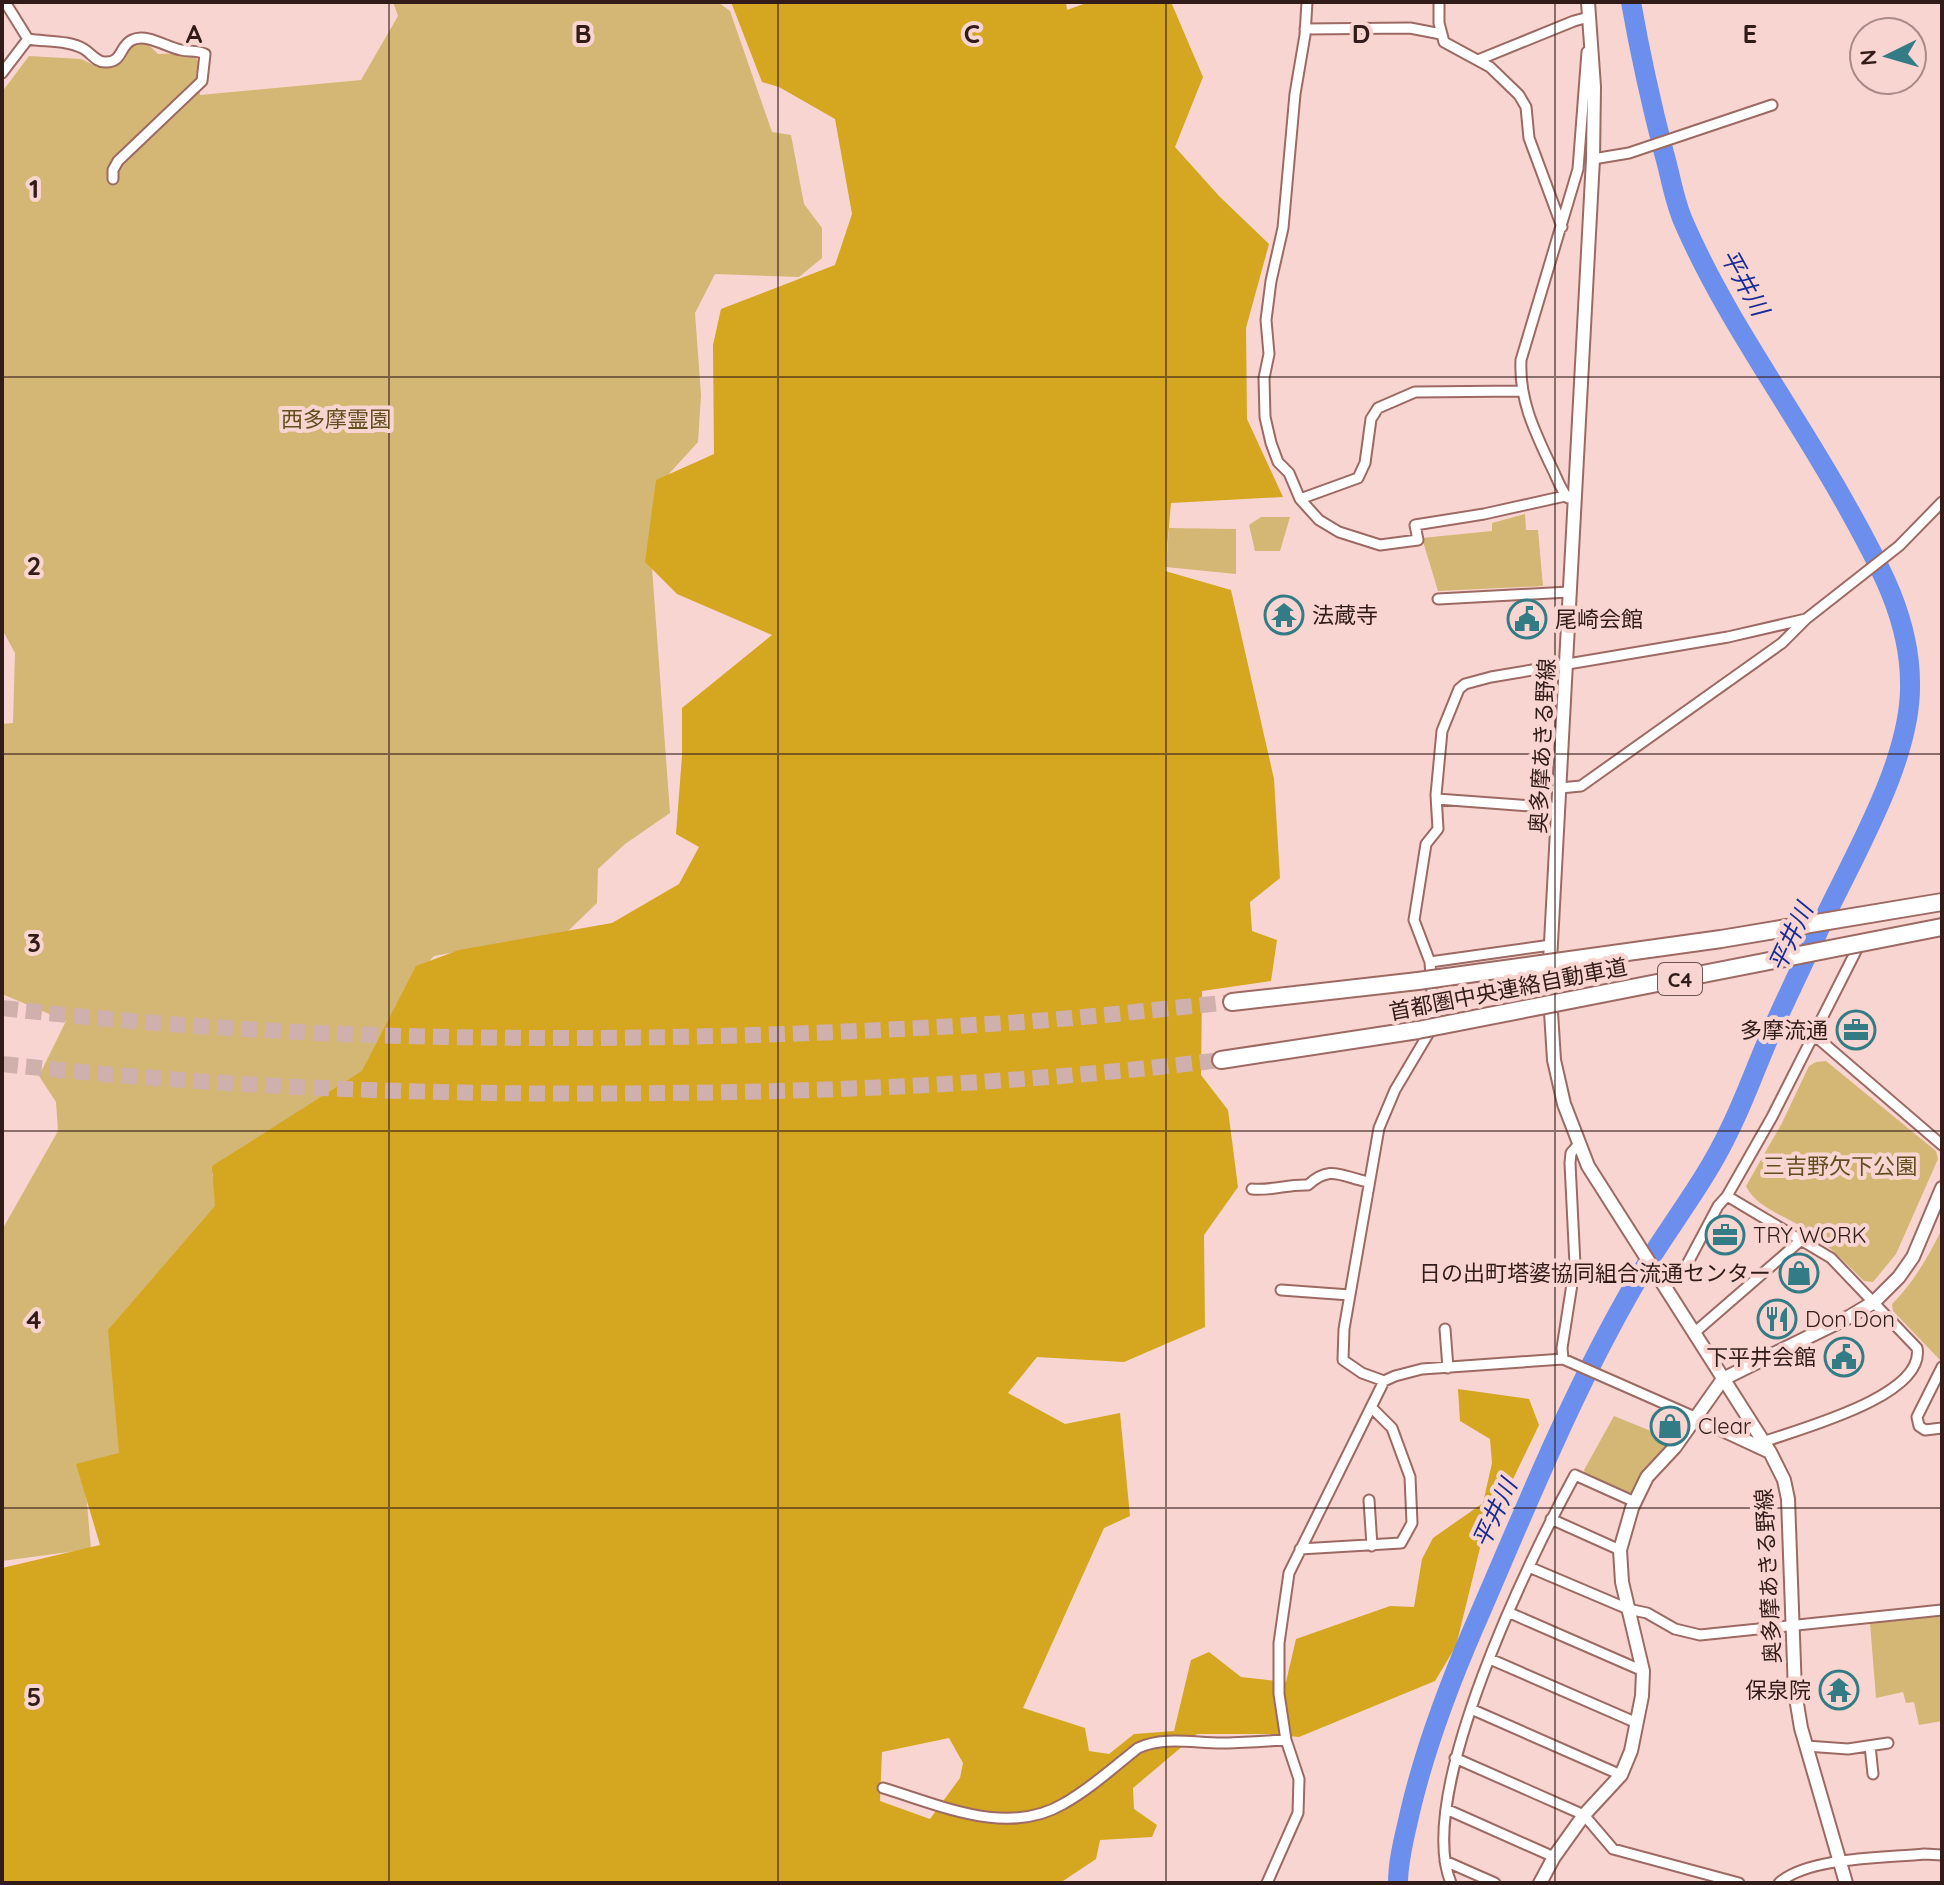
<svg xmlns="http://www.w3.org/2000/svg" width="1944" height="1885" viewBox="0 0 1944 1885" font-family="Quicksand,'Noto Sans JP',sans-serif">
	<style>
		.green { fill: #d4b774 }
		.forest { fill: #d5a620; fill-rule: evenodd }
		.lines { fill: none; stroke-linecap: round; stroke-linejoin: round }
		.river { stroke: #6c8fed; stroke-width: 20 }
		.highway-tunnel { stroke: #d0b0ac; stroke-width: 16; stroke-dasharray: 16 8; stroke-linecap: butt }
		.street-casing { stroke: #9d6963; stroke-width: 13 }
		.secondary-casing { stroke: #9d6963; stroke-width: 16 }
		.highway-casing { stroke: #9d6963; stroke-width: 20 }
		.street { stroke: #fff; stroke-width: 9 }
		.secondary { stroke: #fff; stroke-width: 12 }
		.highway { stroke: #fff; stroke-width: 16 }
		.highway-bridge-casing { stroke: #9d6963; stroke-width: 20; stroke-linecap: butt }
		.highway-bridge { stroke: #fff; stroke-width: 16 }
		.grid { fill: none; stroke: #311c1a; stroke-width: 2; stroke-opacity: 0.55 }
		.labels { text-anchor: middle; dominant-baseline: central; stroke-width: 8; stroke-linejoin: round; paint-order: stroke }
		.shield { fill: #f8d5d0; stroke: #6d5451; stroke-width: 2 }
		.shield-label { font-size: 20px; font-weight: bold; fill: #311c1a }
		.park-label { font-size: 22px; fill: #624f1f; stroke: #f8d5d0 }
		.poi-label { font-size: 22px; fill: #311c1a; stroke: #f8d5d0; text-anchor: start }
		.street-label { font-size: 22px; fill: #311c1a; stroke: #f8d5d0 }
		.water-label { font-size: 24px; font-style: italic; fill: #172c98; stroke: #f8d5d0 }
		.grid-label { font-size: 26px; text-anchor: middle; font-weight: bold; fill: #311c1a; stroke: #f8d5d0; stroke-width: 8; stroke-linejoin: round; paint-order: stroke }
	</style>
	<rect width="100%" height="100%" fill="#f8d5d0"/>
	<path class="green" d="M393 2H718L730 11 772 132 791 135 804 204 822 228V258L799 277 715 274 695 313 701 395 698 442 667 476 652 568 670 813 625 844 598 869 597 903 568 931 434 956 407 986 363 1082 212 1174 224 1211 130 1464 84 1470 91 1549 2 1561V1230L58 1131 56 1102 39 1076 66 1021 2 994V724L13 723 15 653 2 629V92L29 56 81 59 98 67 119 62 128 46 146 42 158 54 191 53 199 62 196 76 200 95 361 80 398 16Z
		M1525 514 1526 530H1538L1543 586 1438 591 1422 538 1492 531V523Z
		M1261 517H1290L1280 551H1255L1249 525Z
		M1169 528 1236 529V574L1166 567Z
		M1826 1061 1936 1151 1938 1159 1896 1254 1873 1282 1864 1281C1846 1263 1828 1245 1807 1230 1788 1217 1756 1208 1746 1186L1782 1123 1809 1066 1816 1062Z
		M1942 1229V1359L1941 1361 1893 1311 1892 1304C1914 1282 1928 1257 1942 1229Z
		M1614 1416 1673 1440 1633 1492 1628 1495 1586 1476 1584 1470Z
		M1942 1616V1721L1919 1725 1914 1702 1906 1703 1903 1692 1876 1698 1870 1623Z"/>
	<path class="forest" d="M731 2H1066L1067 10 1089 2H1171L1203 77 1175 147 1219 196 1269 244 1246 328 1247 419 1283 497 1171 503 1165 571 1231 590 1274 779 1280 878 1250 902 1252 931 1277 940 1271 981 1202 991 1201 1075 1228 1110 1238 1187 1204 1235 1205 1327 1124 1362 1037 1357 1008 1393 1065 1424 1120 1413 1130 1516 1104 1528 1023 1708 1085 1728 1089 1751 1109 1754 1134 1734 1174 1731 1191 1660 1209 1652 1241 1677 1286 1682 1296 1639 1390 1606 1414 1607 1422 1559 1433 1538 1483 1503 1492 1463 1490 1439 1460 1421 1458 1389 1529 1399 1539 1425 1480 1548 1456 1646 1435 1681 1299 1737 1269 1734H1197L1133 1788 1134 1809 1157 1825 1152 1837 1100 1840 1096 1859 1060 1883H2V1568L100 1545 76 1464 119 1453 108 1330 215 1206 212 1166 362 1071 416 966 459 950 612 923 679 884 699 847 676 834 682 756V708L772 635 677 594 645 562 656 480 714 454 713 345 721 309 835 265 852 214 835 119 779 87 762 82ZM949 1738 963 1763 960 1778 930 1819 880 1801 882 1752Z"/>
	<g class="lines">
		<path class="river" d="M1398 1883C1398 1859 1405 1835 1410 1812 1425 1748 1448 1687 1474 1627 1525 1510 1572 1391 1637 1280 1666 1230 1704 1184 1729 1131 1746 1097 1758 1061 1774 1026 1789 992 1806 958 1822 923 1854 855 1912 759 1910 683 1910 619 1879 564 1849 510 1796 413 1728 324 1684 223 1674 201 1671 177 1664 153 1651 103 1640 53 1631 2"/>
		<path class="highway-tunnel" d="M2 1008C340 1047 682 1044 1022 1022 1092 1017 1162 1009 1232 1002
			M2 1064C224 1088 447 1096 670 1093 854 1091 1038 1082 1221 1060"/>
		<g class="street-casing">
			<path id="street" d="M1307 2 1305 35 1295 94 1283 228 1271 281 1266 320 1269 354 1264 378 1265 417 1271 443 1278 462 1289 473 1300 499 1319 520 1339 532 1380 545 1418 540 1415 525 1484 514 1565 496
				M1439 2V23L1444 42 1490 67 1519 95 1526 107 1529 138 1562 227
				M1305 29 1410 28 1441 34
				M28 39C45 42 69 40 84 49 92 54 96 62 105 62 123 63 119 46 132 40 147 33 166 47 181 50 190 52 196 50 205 54L202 81 118 161 113 170V179
				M1478 60 1574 21 1589 17V21
				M2 73 28 39 5 2
				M1593 159 1629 153 1772 105
				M1568 498C1560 489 1556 475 1550 464 1534 430 1519 399 1521 360L1578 169 1587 52
				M1300 499 1358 478 1365 463 1371 419 1378 408 1415 392 1521 391
				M1438 599 1569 592
				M1560 788 1581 786 1782 643 1806 619 1899 546 1942 502
				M1437 799 1558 808
				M1430 962 1551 945
				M1814 1035 1942 1145
				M1252 1189C1272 1191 1288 1184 1308 1185 1331 1164 1341 1177 1369 1182
				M1727 1196 1831 1258 1917 1348C1926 1396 1799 1429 1763 1442
				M1684 1270 1718 1206 1727 1196 1772 1117 1856 951
				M1281 1290 1350 1295
				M1445 1329 1448 1368
				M1694 1333 1800 1241
				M1563 1359 1562 1348 1575 1265 1570 1163 1571 1153 1578 1145
				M1942 1367 1917 1417 1919 1426 1925 1430 1942 1428
				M1384 1381 1362 1373 1343 1360 1344 1329 1379 1128 1395 1090 1430 1031 1433 1006 1430 962 1414 920 1426 844 1438 829 1436 795 1442 731 1459 689 1465 684 1491 677 1728 637 1806 619
				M1369 1500 1372 1546
				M1551 1519 1620 1550
				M1300 1549 1401 1543 1412 1523 1410 1477 1392 1428 1372 1408
				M1529 1567 1628 1609 1647 1613 1675 1629 1700 1635 1942 1610
				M1510 1613 1643 1671
				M1490 1659 1637 1723
				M1471 1709 1621 1775
				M1806 1746 1848 1749 1888 1743
				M1870 1746 1873 1774
				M1455 1758 1584 1815 1613 1849 1739 1883
				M883 1788C940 1805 1007 1837 1063 1804 1090 1789 1114 1767 1138 1748 1163 1736 1194 1743 1221 1743 1242 1743 1264 1741 1286 1740
				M1446 1809 1554 1857
				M1445 1861 1495 1883
				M1267 1883 1298 1813 1299 1779 1286 1740 1279 1694V1643L1289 1573 1384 1381 1395 1376 1422 1369 1563 1359 1697 1418
				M1451 1883C1414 1795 1530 1557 1575 1475L1635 1502
				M1779 1883C1808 1857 1884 1858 1924 1854L1942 1855"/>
		</g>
		<g class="secondary-casing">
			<path id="secondary" d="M1588 2 1594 87 1593 159 1549 980 1554 1060 1564 1104 1588 1166 1770 1452 1784 1480 1788 1499 1795 1692 1801 1728 1846 1883
				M1697 1418 1770 1452
				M1540 1883 1554 1857 1584 1815 1621 1775 1631 1751 1642 1696 1643 1671 1622 1582 1620 1550 1632 1508 1647 1477 1675 1447 1723 1379 1849 1317 1874 1302 1899 1277 1913 1257 1942 1188"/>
		</g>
		<g class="highway-casing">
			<path id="highway" d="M1232 1002 1418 981
				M1221 1060 1418 1030"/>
		</g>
		<use href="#street" class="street"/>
		<use href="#secondary" class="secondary"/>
		<use href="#highway" class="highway"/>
		<g class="highway-bridge-casing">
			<path id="highway-bridge" d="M1418 981 1721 939 1942 902
				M1418 1030 1942 927"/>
		</g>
		<use href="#highway-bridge" class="highway-bridge"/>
	</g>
	<path class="grid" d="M389 2V1883M778 2V1883M1166 2V1883M1555 2V1883M2 377H1942M2 754H1942M2 1131H1942M2 1508H1942"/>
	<defs>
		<g id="temple-ring" transform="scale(2)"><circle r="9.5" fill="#f8d5d0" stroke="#347c85" stroke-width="1.5"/><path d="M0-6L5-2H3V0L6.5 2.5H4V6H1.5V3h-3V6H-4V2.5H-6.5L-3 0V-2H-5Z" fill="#347c85"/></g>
		<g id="civic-ring" transform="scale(2)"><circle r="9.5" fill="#f8d5d0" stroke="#347c85" stroke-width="1.5"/><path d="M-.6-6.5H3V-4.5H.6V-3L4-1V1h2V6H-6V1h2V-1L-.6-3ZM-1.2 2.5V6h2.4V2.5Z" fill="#347c85"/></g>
		<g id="office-ring" transform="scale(2)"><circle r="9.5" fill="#f8d5d0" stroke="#347c85" stroke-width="1.5"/><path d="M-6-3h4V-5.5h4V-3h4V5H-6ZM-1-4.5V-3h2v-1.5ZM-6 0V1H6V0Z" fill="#347c85"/></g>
		<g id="shop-ring" transform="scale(2)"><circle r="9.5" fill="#f8d5d0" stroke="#347c85" stroke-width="1.5"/><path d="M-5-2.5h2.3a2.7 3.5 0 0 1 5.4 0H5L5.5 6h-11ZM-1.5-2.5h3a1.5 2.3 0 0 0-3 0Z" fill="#347c85"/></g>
		<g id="restaurant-ring" transform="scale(2)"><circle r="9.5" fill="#f8d5d0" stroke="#347c85" stroke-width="1.5"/><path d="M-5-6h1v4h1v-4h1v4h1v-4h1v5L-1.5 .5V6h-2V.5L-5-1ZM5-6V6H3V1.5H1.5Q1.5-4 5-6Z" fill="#347c85"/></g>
	</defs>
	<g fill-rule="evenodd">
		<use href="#temple-ring" x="1284" y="615"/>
		<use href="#civic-ring" x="1527" y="619"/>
		<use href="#office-ring" x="1856" y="1030"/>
		<use href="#office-ring" x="1725" y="1235"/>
		<use href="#shop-ring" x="1799" y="1273"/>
		<use href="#restaurant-ring" x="1777" y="1319"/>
		<use href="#civic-ring" x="1844" y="1357"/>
		<use href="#shop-ring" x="1670" y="1426"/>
		<use href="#temple-ring" x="1839" y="1690"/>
	</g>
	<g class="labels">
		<rect class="shield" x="1658" y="963" width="44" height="32" rx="6"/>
		<g class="shield-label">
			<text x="1680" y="979">C4</text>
		</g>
		<g class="park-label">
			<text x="336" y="419">西多摩霊園</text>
			<text x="1840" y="1166">三吉野欠下公園</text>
		</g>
		<g class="poi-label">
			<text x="1312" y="615">法蔵寺</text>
			<text x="1555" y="619">尾崎会館</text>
			<text x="1828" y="1030" text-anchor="end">多摩流通</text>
			<text x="1753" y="1235">TRY WORK</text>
			<text x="1771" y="1273" text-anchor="end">日の出町塔婆協同組合流通センター</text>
			<text x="1805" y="1319">Don Don</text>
			<text x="1816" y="1357" text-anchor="end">下平井会館</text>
			<text x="1698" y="1426">Clear</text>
			<text x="1811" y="1690" text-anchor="end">保泉院</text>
		</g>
		<g class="street-label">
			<text transform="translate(1542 746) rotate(-87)">奥多摩あきる野線</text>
			<text transform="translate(1508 989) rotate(-11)">首都圏中央連絡自動車道</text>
			<text transform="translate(1768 1576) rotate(-93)">奥多摩あきる野線</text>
		</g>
		<g class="water-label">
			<text transform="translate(1745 282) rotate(61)">平井川</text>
			<text transform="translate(1790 937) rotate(-65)">平井川</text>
			<text transform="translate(1494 1513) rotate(-65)">平井川</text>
		</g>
	</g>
	<g class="grid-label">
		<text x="194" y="43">A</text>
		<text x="583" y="43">B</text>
		<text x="972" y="43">C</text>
		<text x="1361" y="43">D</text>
		<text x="1750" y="43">E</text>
		<text x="34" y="198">1</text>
		<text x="34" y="575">2</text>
		<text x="34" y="952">3</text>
		<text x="34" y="1329">4</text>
		<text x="34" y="1706">5</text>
	</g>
	<rect width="1944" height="1885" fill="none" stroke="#311c1a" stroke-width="8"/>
	<g transform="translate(1888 56) rotate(265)"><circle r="38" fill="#f8d5d0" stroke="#a88b87" stroke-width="2"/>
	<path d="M0-6L14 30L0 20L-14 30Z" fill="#347c85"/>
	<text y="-12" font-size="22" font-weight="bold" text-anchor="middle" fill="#311c1a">N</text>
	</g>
</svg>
